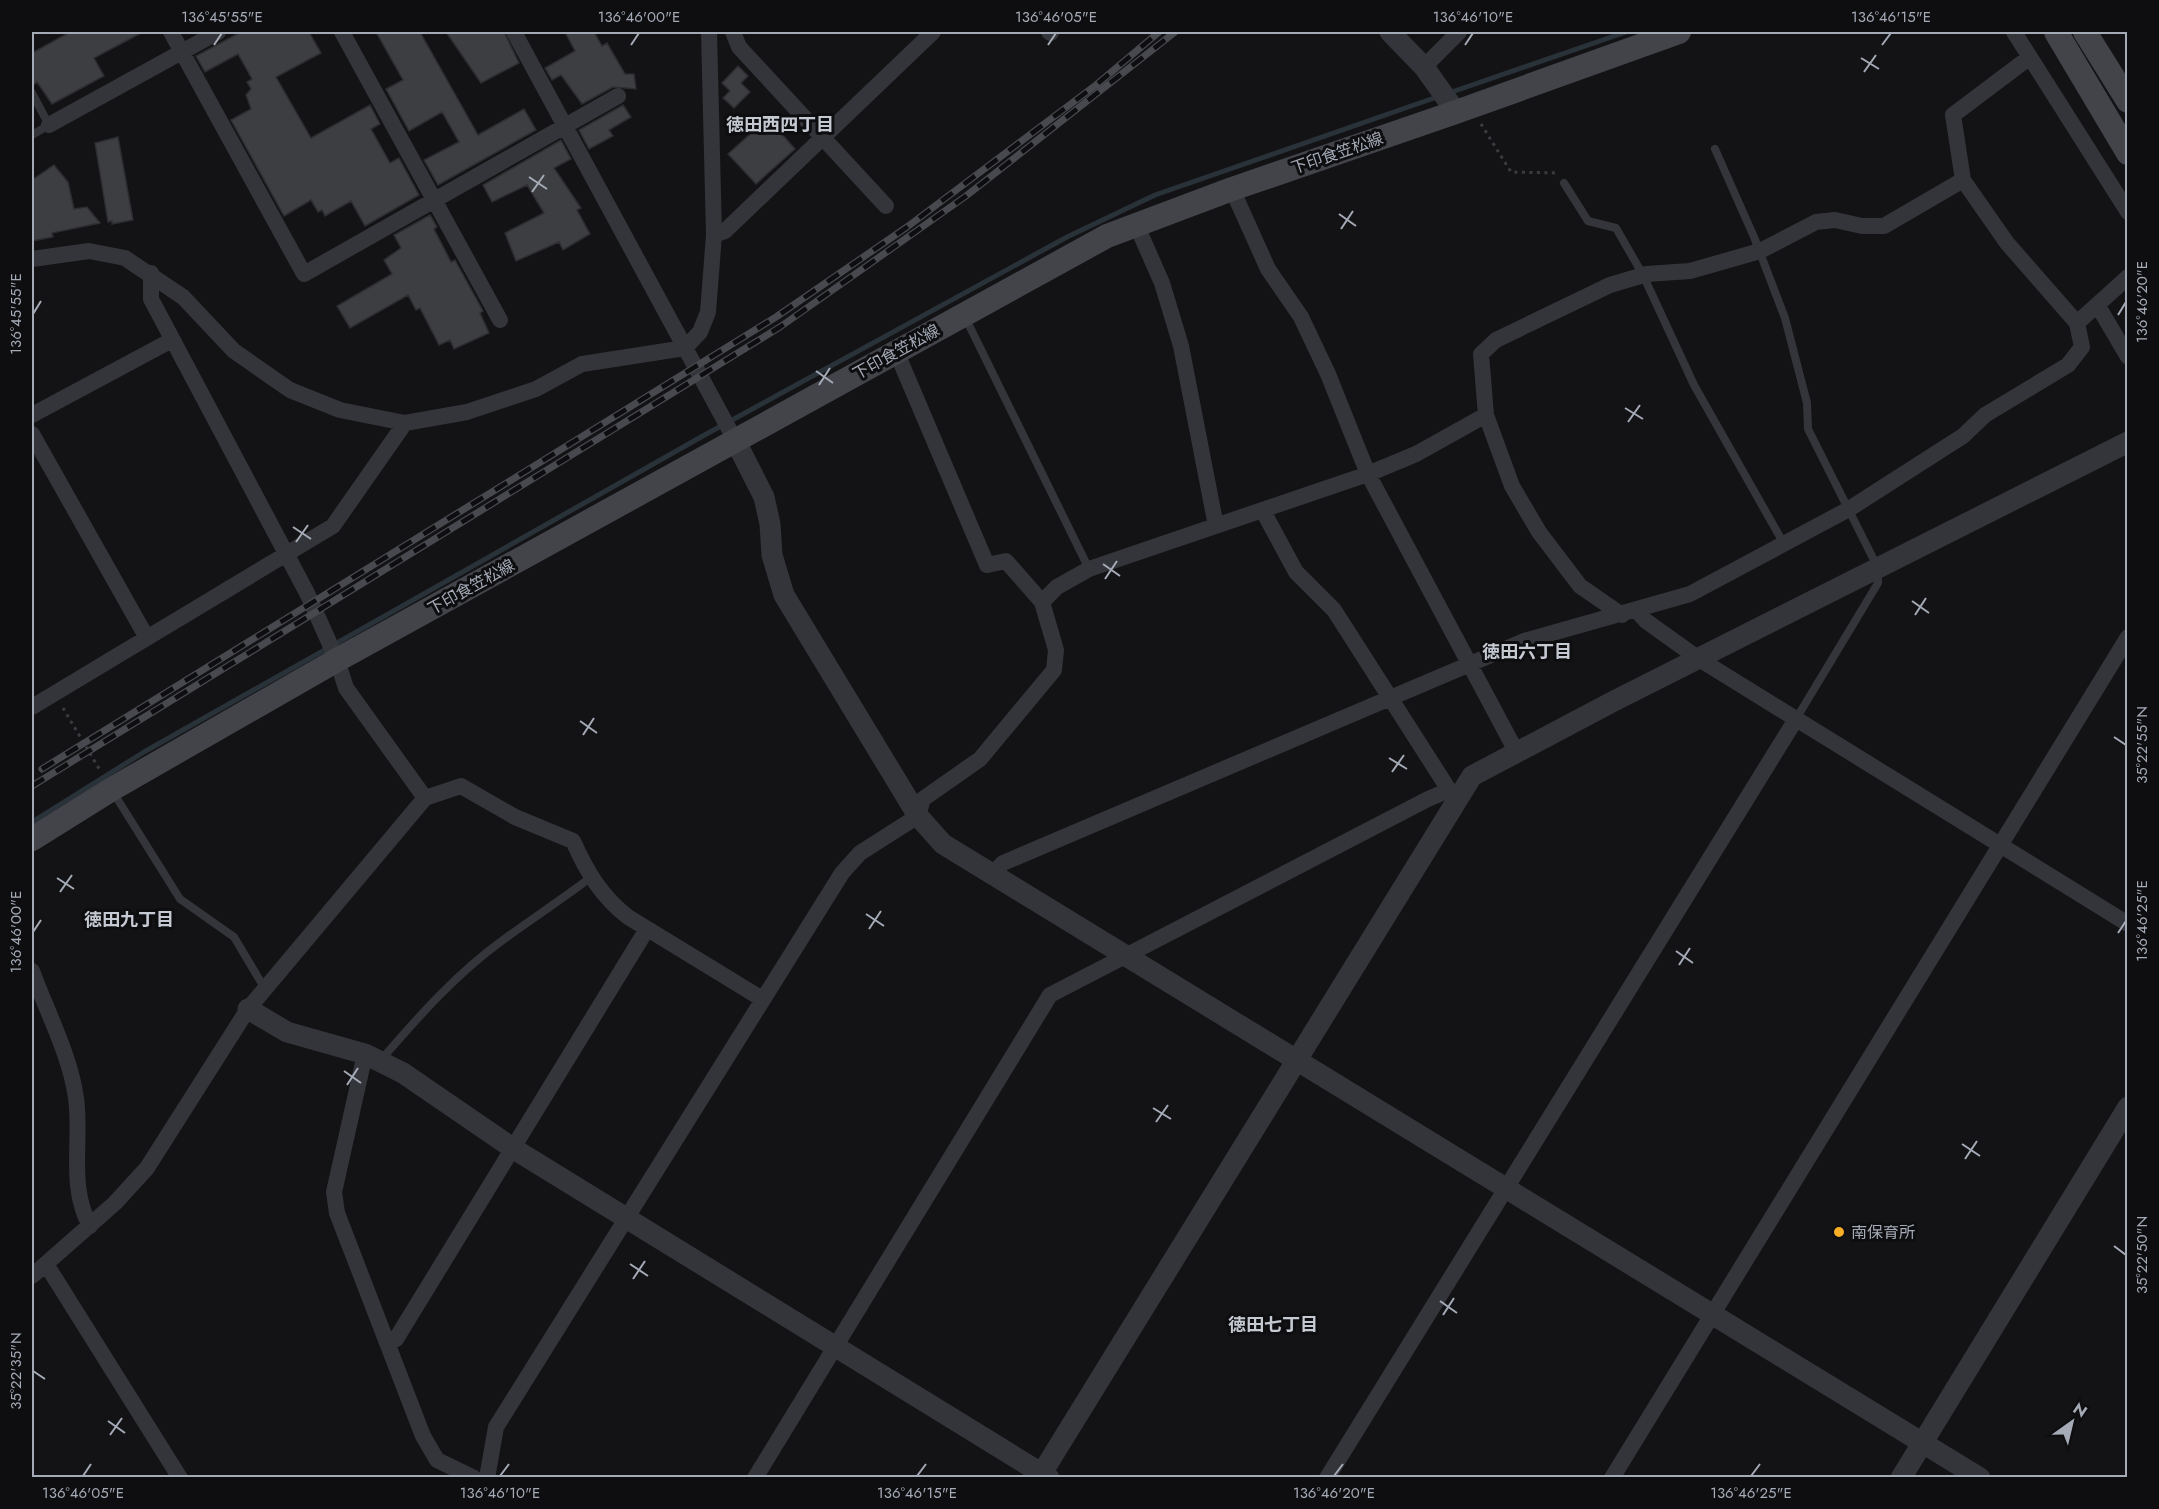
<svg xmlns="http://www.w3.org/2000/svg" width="2159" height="1509" viewBox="0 0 2159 1509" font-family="Jost,'Noto Sans JP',sans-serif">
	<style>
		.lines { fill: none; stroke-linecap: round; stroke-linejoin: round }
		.stream { stroke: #293239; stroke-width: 5 }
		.building { fill: #3d3e42; stroke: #2d2d31; stroke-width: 1.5 }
		.path { stroke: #3a3c41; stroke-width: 3; stroke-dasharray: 3 4.5; stroke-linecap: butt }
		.service { stroke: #34353a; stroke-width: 8 }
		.minor { stroke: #34353a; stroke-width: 16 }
		.tertiary { stroke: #34353a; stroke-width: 21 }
		.secondary { stroke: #42444a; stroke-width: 24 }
		.rail-casing { stroke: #47494f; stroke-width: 7 }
		.rail { stroke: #0e0e10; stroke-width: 4.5; stroke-dasharray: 14; stroke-linecap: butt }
		.ticks { fill: none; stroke: #a4aab6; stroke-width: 2 }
		.poi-dot { fill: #f9ae26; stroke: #0e0e10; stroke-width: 2 }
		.labels { text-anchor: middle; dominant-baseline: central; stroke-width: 6; stroke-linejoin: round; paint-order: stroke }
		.street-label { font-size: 16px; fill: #a4aab6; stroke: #0e0e10 }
		.poi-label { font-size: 16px; fill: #a4aab6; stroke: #0e0e10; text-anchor: start }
		.neighbourhood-label { font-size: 18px; font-weight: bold; fill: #c5c9d2; stroke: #0e0e10 }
		.neatline { fill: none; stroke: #a4aab6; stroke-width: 2 }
		.ticks-label { font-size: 15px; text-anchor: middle; fill: #a4aab6 }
	</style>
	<rect width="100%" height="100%" fill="#131315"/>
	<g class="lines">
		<path class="stream" d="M1449 93 1626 32
			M32 822 144 752 701 437 1067 237 1155 195 1437 97"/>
	</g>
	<path class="building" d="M70 32H143L94 58 104 76 52 104 37 82 32 86V53Z
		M241 32H309L321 53 276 77 311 138 370 105 380 124 371 129 390 163 399 158 419 195 365 226 351 201 325 216 322 210 318 212 311 200 284 216 231 120 251 109 246 95 251 89 247 82 252 79 238 54 205 72 196 56Z
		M376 32H420L478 135 524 109 536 130 438 185 424 160 459 142 442 112 409 131 386 89 403 80Z
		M446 32H504L519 63 481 83Z
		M565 32H594L602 46 607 43 625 74H634L636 89 613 87 582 104 561 75 552 80 545 68 575 51Z
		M738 66 748 76 741 83 750 92 734 108 723 98 730 91 722 83Z
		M623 105 631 117 609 130 613 136 589 149 579 130Z
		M768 118 795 149 756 184 728 154Z
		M118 137 133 220 112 224V221L108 222 95 143Z
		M561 140 571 159 554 168 581 208 577 210 590 234 563 250 559 242 516 261 505 233 544 213 527 185 492 202 483 185Z
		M54 165 68 182 74 209 87 207 100 223 52 233 53 237 32 241V180Z
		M430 215 437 227 434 229 451 262 455 260 483 311 480 313 489 333 454 349 450 340 439 345 420 308 416 310 408 295 350 328 337 306 392 274 384 260 401 248 394 235Z"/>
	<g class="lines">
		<path class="path" d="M1481 124 1511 172 1558 173
			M63 708 101 772"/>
		<path class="service" d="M32 93 49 125 32 135
			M1715 149 1754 237 1785 318 1807 403 1808 429 1878 568V583L1796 719
			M1564 183 1588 221 1616 228 1643 275 1694 385 1784 544
			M965 317 1089 569
			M113 792 180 899 234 937 265 989
			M381 1060C418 1017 457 973 503 940 532 919 562 899 590 878"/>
		<path class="minor" d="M171 32 304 274 618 96
			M342 32 500 320
			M514 32 735 440
			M709 32 714 235
			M733 32 739 47 886 206
			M1049 32 1051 33
			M2014 32 2128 212
			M2030 57 1953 115 1963 180 2007 243 2077 323 2128 277
			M1424 67 1459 32
			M49 125 218 32
			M1232 189 1268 269 1301 317 1328 374 1368 474 1517 753
			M1136 224 1162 283 1181 346 1216 526
			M32 259 89 251 125 258 183 297 234 351 290 390 340 410 405 423 467 412 536 389 582 364 685 348 700 332 708 312 714 235 725 231 933 32
			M151 273V299L307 593 337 660 346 688 425 798
			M2098 306 2128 357
			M896 351 987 565 1006 561 1042 602
			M32 415 172 340
			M32 434 147 638
			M1263 511 1296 572 1334 610 1449 790 1458 795
			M1637 611 1646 621 1699 659 2128 924
			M1622 615 1580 586 1539 532 1512 486 1486 415 1481 354 1496 340 1610 285 1647 274 1690 271 1760 251 1816 222 1835 220 1862 226H1884L1963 180
			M32 707 333 526 405 423
			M993 874 1003 863 1524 641 1690 594 1849 509 1963 436 1985 415 2068 365 2082 347 2077 323
			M32 971C47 1012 70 1055 76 1098 82 1141 68 1186 90 1226
			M365 1054 334 1192 337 1213 423 1436 437 1460 474 1478
			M46 1264 180 1478
			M32 1276 115 1203 147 1168 248 1009 425 798 461 786 515 817 573 841C587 872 601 896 628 917L762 999
			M388 1344 396 1339 647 929
			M487 1478 496 1427 842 873 860 853 918 816 923 799 980 759 1054 670 1056 650 1042 602 1057 587 1089 569 1368 474 1416 454 1486 415
			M755 1478 1050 995 1428 799 1449 790
			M1327 1478 1796 719
			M1612 1478 2128 637"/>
		<path class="tertiary" d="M1390 32 1424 67 1456 112
			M735 440 764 497 770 524 772 555 784 595 918 816 943 844 1980 1478
			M248 1009 287 1032 365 1054 403 1073 514 1149 1049 1478
			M1042 1473 1472 776 1614 701 2128 442
			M1901 1478 2128 1107"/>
		<path class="secondary" d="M2056 32 2128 153
			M2085 32 2128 101
			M32 839 112 789 337 660 1107 236 1232 189 1456 112 1679 32"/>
		<g class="rail-casing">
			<path id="rail" d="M42 769 776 317 907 227 1096 85 1159 32
				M32 786 780 327 966 196 1175 32"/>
		</g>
		<use href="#rail" class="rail"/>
	</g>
	<path class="ticks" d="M214 45 222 33M631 45 639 33M1048 45 1056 33M1465 45 1473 33M1882 45 1891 33M1861 58 1879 69M1864 72 1876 55M529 177 547 189M532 192 544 175M1339 214 1356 226M1341 229 1353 211M33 314 41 301M2118 315 2126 302M816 371 833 383M819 385 830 368M1625 408 1643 419M1628 422 1640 405M293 527 311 539M296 542 308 525M1103 564 1120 576M1105 579 1117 561M1912 601 1929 613M1915 615 1926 598M580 721 597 733M583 735 594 718M2114 737 2126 745M1389 758 1407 769M1392 772 1404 755M57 878 74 889M60 892 72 875M866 914 884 926M869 929 881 911M33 932 41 920M2118 933 2126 921M1676 951 1693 963M1679 965 1690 948M344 1071 361 1083M347 1085 358 1068M1153 1108 1171 1119M1156 1122 1168 1105M1962 1144 1980 1156M1965 1159 1977 1141M2114 1246 2126 1255M630 1264 648 1276M633 1279 645 1261M1440 1301 1457 1313M1443 1315 1454 1298M33 1371 45 1379M108 1421 125 1433M110 1435 122 1418M83 1476 91 1464M500 1476 509 1464M917 1476 926 1464M1334 1476 1343 1464M1751 1476 1760 1464"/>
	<circle class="poi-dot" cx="1839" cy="1232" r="6"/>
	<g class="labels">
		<g class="street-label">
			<text transform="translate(1337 153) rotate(-19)">下印食笠松線</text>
			<text transform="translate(896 352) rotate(-29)">下印食笠松線</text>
			<text transform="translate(471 587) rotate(-29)">下印食笠松線</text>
		</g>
		<g class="poi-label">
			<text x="1851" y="1232">南保育所</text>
		</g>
		<g class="neighbourhood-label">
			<text x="780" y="125">徳田西四丁目</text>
			<text x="1527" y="652">徳田六丁目</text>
			<text x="129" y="920">徳田九丁目</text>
			<text x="1273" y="1325">徳田七丁目</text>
		</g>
	</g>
	<rect width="2159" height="1509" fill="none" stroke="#0e0e10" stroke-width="66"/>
	<g transform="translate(2072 1422) rotate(34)" stroke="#0e0e10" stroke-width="4.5" paint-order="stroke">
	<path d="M0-4.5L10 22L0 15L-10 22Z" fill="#a4aab6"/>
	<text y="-9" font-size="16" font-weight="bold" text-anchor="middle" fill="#a4aab6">N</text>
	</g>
	<rect x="33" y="33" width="2093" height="1443" class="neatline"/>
	<g class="ticks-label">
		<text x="222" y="22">136°45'55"E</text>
		<text x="639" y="22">136°46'00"E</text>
		<text x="1056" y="22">136°46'05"E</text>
		<text x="1473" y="22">136°46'10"E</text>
		<text x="1891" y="22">136°46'15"E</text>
		<text transform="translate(2142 302) rotate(-90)" y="5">136°46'20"E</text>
		<text transform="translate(16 314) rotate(-90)" y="5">136°45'55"E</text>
		<text transform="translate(2142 745) rotate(-90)" y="5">35°22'55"N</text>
		<text transform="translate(2142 921) rotate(-90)" y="5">136°46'25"E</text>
		<text transform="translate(16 932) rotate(-90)" y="5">136°46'00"E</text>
		<text transform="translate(2142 1255) rotate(-90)" y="5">35°22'50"N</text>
		<text transform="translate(16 1371) rotate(-90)" y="5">35°22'35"N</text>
		<text x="83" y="1498">136°46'05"E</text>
		<text x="500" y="1498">136°46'10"E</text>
		<text x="917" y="1498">136°46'15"E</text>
		<text x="1334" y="1498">136°46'20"E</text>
		<text x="1751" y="1498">136°46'25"E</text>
	</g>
</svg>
